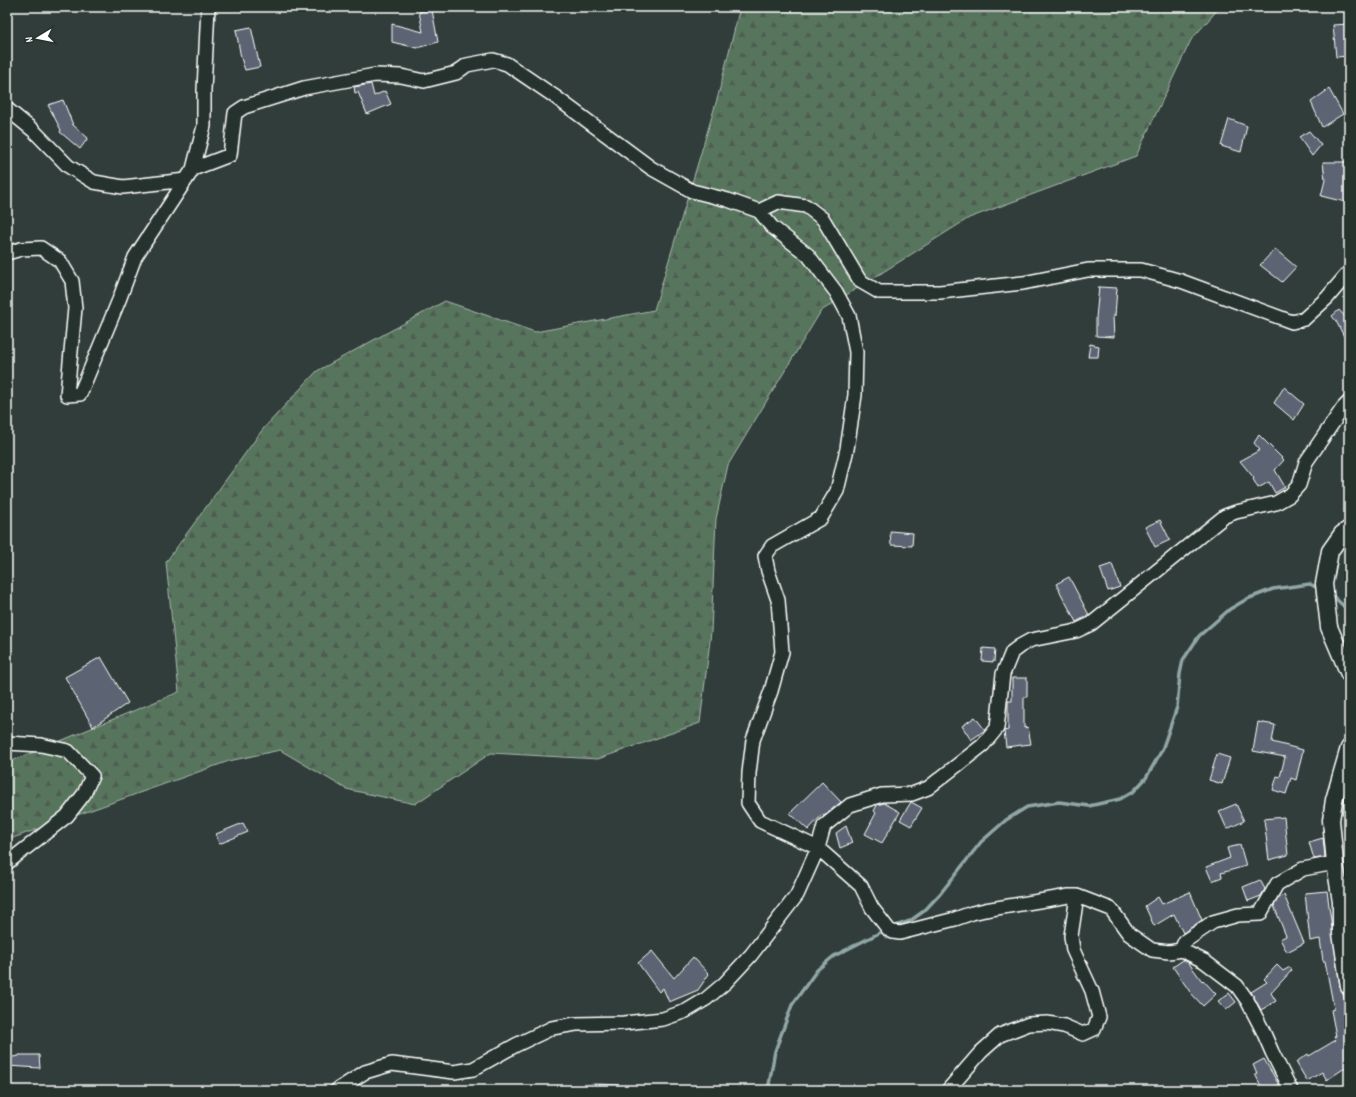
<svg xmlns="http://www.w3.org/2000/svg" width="1356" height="1097" viewBox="0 0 1356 1097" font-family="Dekko,sans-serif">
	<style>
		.forest { fill: url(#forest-firs); stroke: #aabaae }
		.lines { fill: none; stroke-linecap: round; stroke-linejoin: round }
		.stream { stroke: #91a7a6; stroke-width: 3.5 }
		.building { fill: #5c6472; stroke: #fff }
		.minor-casing { stroke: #fff; stroke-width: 16 }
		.major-casing { stroke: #fff; stroke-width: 19 }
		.minor { stroke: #26332d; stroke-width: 13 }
		.major { stroke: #26332d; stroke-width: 16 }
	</style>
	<defs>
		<pattern id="forest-firs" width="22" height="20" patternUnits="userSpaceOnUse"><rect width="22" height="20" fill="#56745c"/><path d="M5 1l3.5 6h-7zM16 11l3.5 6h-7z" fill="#505c52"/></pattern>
	</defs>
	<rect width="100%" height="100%" fill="#313d3b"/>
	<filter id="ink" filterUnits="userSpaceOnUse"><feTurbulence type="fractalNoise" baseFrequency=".025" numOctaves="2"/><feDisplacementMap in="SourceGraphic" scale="8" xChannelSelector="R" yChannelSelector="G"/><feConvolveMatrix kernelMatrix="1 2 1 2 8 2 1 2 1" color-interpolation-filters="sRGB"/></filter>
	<g filter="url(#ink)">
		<path class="forest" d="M740 7H1220L1191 40 1136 156 969 218 821 311 728 465 716 519 711 632 700 723 598 759 491 753 415 804 346 789 280 750 229 761 7 840V763L179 692 166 562 263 429 317 371 445 301 535 332 654 310 718 96Z"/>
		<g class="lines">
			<path class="stream" d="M1335 598 1349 611
				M893 927 910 921 924 911 940 894 981 842 1006 820 1027 807 1059 802 1089 806 1120 799 1134 791 1146 778 1162 750 1177 707 1180 674 1183 660 1199 636 1230 609 1247 599 1273 589 1310 584 1319 589
				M566 1090 595 1085 617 1086 640 1090
				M768 1090 775 1051 792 1005 817 970 834 956 885 930"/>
		</g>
		<path class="building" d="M432 10 438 42 417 48 392 42V24L423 32 419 12Z
			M1349 24V56L1336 57 1333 25Z
			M251 27 260 67 245 70 241 58 236 30Z
			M371 84 374 96 385 91 391 104 367 114 358 92 355 93 354 87Z
			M1329 89 1343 114 1322 127 1311 102Z
			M63 100 73 125 88 138 80 149 60 132 61 130 48 105Z
			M1229 119 1247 126 1241 152 1221 146Z
			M1309 131 1321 145 1312 156 1299 137Z
			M1323 162H1348L1349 203 1321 196 1325 180Z
			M1275 249 1296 267 1282 282 1260 265Z
			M1099 287 1117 288 1115 316H1113L1114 337 1096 336V318Z
			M1339 310 1349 321V346L1336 321 1332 316Z
			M1090 344 1099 346 1098 357H1088Z
			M1284 387 1304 404 1294 420 1274 403Z
			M1259 435 1284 460 1275 470 1285 487 1275 493 1269 482 1258 488 1253 479 1254 478 1240 461 1260 450 1254 443Z
			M1160 520 1170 540 1155 547 1145 527Z
			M890 531 913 533 912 546 891 545Z
			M1112 564 1120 587 1108 591 1100 568Z
			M1069 577 1089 615 1076 622 1056 584Z
			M983 648 995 649 994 662 982 661Z
			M101 657 128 703 93 727 65 677Z
			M1012 678H1027V697H1024V728L1028 727 1031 744 1006 747 1004 731 1008 730V701H1012Z
			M975 717 985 730 971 740 962 726Z
			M1258 722 1275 725 1272 742 1303 750 1296 780 1291 778 1286 794 1273 790 1277 776 1280 777 1285 757 1253 751Z
			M1217 754 1230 758 1222 784 1209 780Z
			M822 782 841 802 824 816 822 815 808 830 790 813Z
			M1345 795 1349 796V814H1342Z
			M911 802 922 808 911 826 900 820Z
			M884 803 900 812 882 843 865 834 876 813 874 811 877 805Z
			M1236 804 1244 821 1227 829 1219 811Z
			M1284 817 1288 855 1269 860 1264 819Z
			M243 823 248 832 219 844 216 834Z
			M846 826 852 843 840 848 836 833Z
			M1323 838 1325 857 1314 859 1309 842Z
			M1240 845 1246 866 1221 873 1222 877 1212 881 1206 867 1230 858 1227 848Z
			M1260 880 1265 889 1261 896 1248 901 1243 887Z
			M1327 891 1340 987 1343 993 1349 1016V1065L1327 1080 1322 1072 1307 1081 1296 1062 1308 1054 1309 1056 1336 1040 1334 1037 1336 1036 1331 1010 1334 1009 1325 961H1323L1320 939 1310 941 1305 893Z
			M1190 892 1202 920 1183 933 1174 914 1154 926 1145 906 1158 897 1162 904Z
			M1284 895 1304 943 1287 952 1280 939 1286 936 1274 906 1279 897Z
			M652 951 674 978 693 957 709 974 698 990 669 1002 663 988 659 992 638 963Z
			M1183 960 1188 962 1202 981 1203 980 1216 994 1203 1006 1190 992 1173 967Z
			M1277 965 1283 971 1290 967 1292 970 1271 993 1276 1001 1261 1010 1251 992 1267 982 1264 979Z
			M1229 993 1236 1002 1226 1010 1218 1001Z
			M19 1055H39L40 1068 7 1066V1058L19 1056Z
			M1264 1059 1279 1085 1270 1090H1263L1255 1074 1257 1073 1253 1065Z"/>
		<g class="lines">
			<g class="minor-casing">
				<path id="minor" d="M7 109 34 131 68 166 94 182 123 187 186 180
					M193 169 230 155 235 113 244 107 304 88 375 75 401 76 424 81 456 73 467 65 493 60 507 64 554 96 651 168 692 191 728 200 759 211 772 227 808 255 836 292 849 316 856 352 855 395 847 449 837 491 821 518 772 546 765 556 768 571 778 600 782 652 771 691 753 740 749 773 748 803 760 821 818 848 861 886 872 908 889 930 893 932 900 933 955 919 972 913 985 910 1069 896H1077L1111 909 1129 934 1152 950 1169 952 1181 950 1185 941 1213 922 1238 915 1260 914 1277 884 1303 869 1335 863
					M759 211 778 202 806 206 823 219 860 281 879 292H940L1023 283 1088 270H1141L1181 281 1292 322 1304 319 1327 298 1349 272
					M7 253 21 249 41 248 60 261 72 281 75 308 67 395 80 394 119 300 135 257 193 169 204 126V90L208 7
					M7 743 41 745 68 751 92 776 84 794 67 816 7 863
					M1181 950 1204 961 1237 986 1247 1000 1262 1029 1272 1052 1291 1090
					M337 1090 365 1072 392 1064 454 1072 473 1069 516 1045 552 1028 576 1024 624 1023 663 1019 686 1011 706 999 725 983 751 955 797 895 818 848 824 826 850 805 882 795 912 794 928 788 983 745 997 728 1003 674 1012 652 1020 646 1031 640 1076 631 1091 624 1225 516 1236 512 1276 503 1290 495 1299 485 1306 462 1343 408 1349 402
					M948 1090 981 1052 1000 1035 1029 1024 1047 1023 1064 1026 1083 1034 1094 1029 1099 1017 1092 991 1073 950 1071 936 1077 896"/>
			</g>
			<g class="major-casing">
				<path id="major" d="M1349 529 1342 534 1330 551 1324 584 1329 627 1349 674
					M1349 748 1334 800 1331 820 1335 863 1341 902V933L1349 986"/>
			</g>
			<use href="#minor" class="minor"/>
			<use href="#major" class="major"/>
		</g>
	</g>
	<rect width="1356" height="1097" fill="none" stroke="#26332d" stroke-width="24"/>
	<rect x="12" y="12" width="1332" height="1073" fill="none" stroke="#fff" stroke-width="1.5" filter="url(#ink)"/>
	<g transform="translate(38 38) rotate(260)" stroke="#26332d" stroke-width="3" paint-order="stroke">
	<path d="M0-3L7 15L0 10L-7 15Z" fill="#ffffff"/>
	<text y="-6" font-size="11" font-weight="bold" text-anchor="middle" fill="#ffffff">N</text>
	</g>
</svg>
